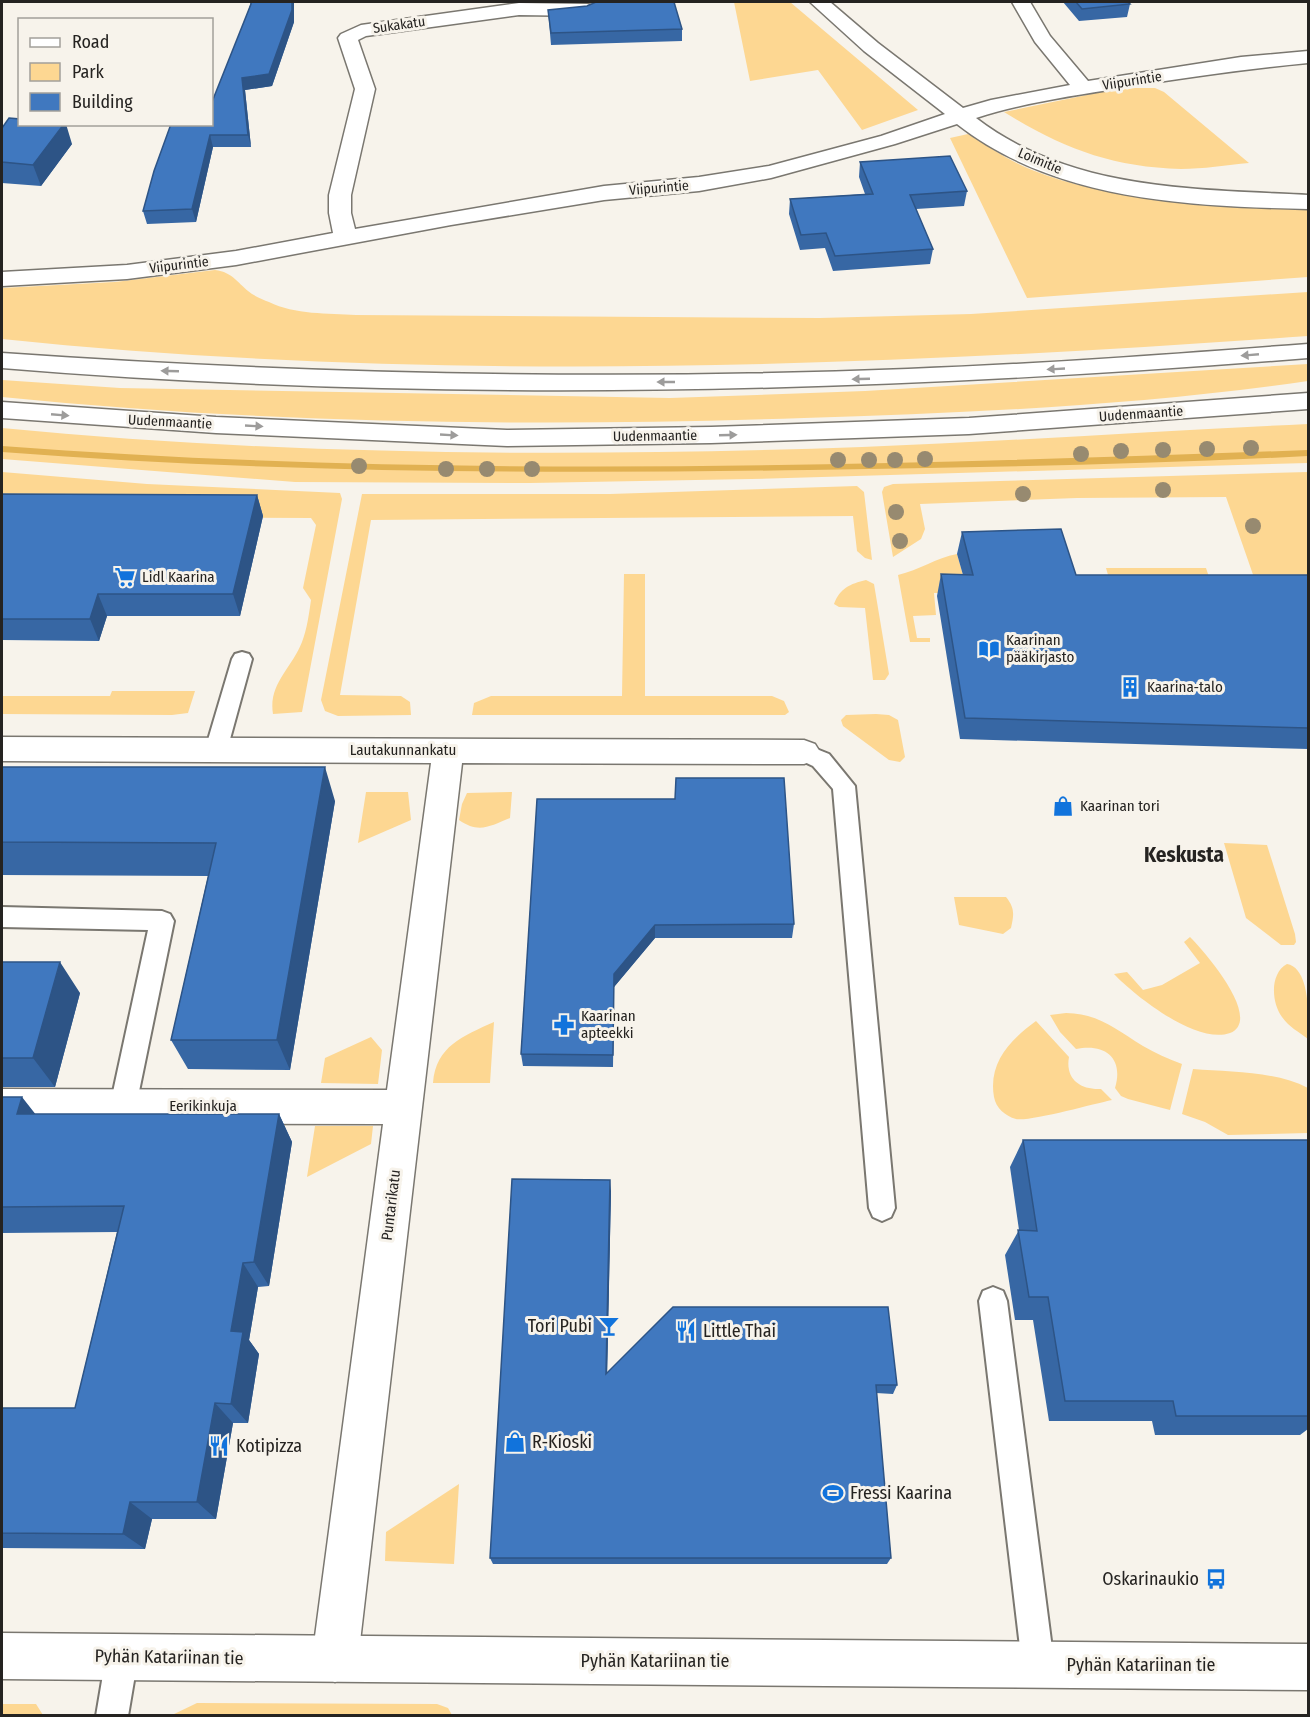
<svg xmlns="http://www.w3.org/2000/svg" width="1310" height="1717" viewBox="0 0 1310 1717" font-family="'Fira Sans Condensed',sans-serif">
	<style>
		.green { fill: #fdd792 }
		.lines { fill: none; stroke-linecap: round; stroke-linejoin: round }
		.stream { fill: #e1b152; fill-rule: evenodd }
		.lane-casing { stroke: #7a7770; stroke-width: 4 }
		.street-casing { stroke: #7a7770; stroke-width: 3 }
		.secondary-casing { stroke: #7a7770; stroke-width: 3 }
		.lane { fill: #fff; fill-rule: evenodd }
		.street { fill: #fff; fill-rule: evenodd }
		.secondary { fill: #fff; fill-rule: evenodd }
		.tree { fill: #978a70 }
		.wall { fill: #3767a4 }
		.shaded-wall { fill: #2d5486 }
		.building { fill: #4078bf; stroke: #2d5486; stroke-width: 1.5 }
		.oneway { fill: #9d9c9b }
		.labels { text-anchor: middle; dominant-baseline: central; stroke-width: 6; stroke-linejoin: round; paint-order: stroke }
		.far-street-label { font-size: 14px; fill: #252321; stroke: #f7f3eb }
		.poi-label { font-size: 15px; fill: #252321; stroke: #f7f3eb; text-anchor: start }
		.street-label { font-size: 15px; fill: #252321; stroke: #f7f3eb }
		.near-poi-label { font-size: 18px; fill: #252321; stroke: #f7f3eb; text-anchor: start }
		.near-street-label { font-size: 18px; fill: #252321; stroke: #f7f3eb }
		.district-label { font-size: 21px; font-weight: bold; fill: #252321; stroke: #f7f3eb }
	</style>
	<rect width="100%" height="100%" fill="#f7f3eb"/>
	<path class="green" d="M734 2H790L918 110 862 130 818 70 750 81Z
		M1121 88H1155L1164 92 1249 163C1227 165 1203 169 1181 169 1111 167 1062 148 1004 112Z
		M968 134C989 147 1009 161 1032 170 1118 204 1217 203 1308 207V277L1027 298 950 138Z
		M215 270C233 272 238 284 252 294 257 297 264 300 269 302 295 315 328 313 356 315L820 318 971 314 1308 292V336C874 367 436 384 2 339V288L115 282Z
		M1308 364V381C1141 405 972 413 804 418 537 427 267 424 2 397V380L120 388 670 398 865 391Z
		M1308 424V463L751 479 530 483 295 482 2 459V428C287 456 576 457 862 447 1011 441 1160 431 1308 424Z
		M2 472 147 484 340 493 342 499 302 712 273 714C268 684 292 668 302 642 307 629 309 614 311 600L303 588 316 525 311 518 2 516Z
		M1308 472V591L1258 589 1226 497 1077 498 920 504 925 529 921 539 893 557 882 492 884 487 893 484Z
		M857 486 864 492 872 560 865 558 857 551 853 516 371 520 340 695 401 696 410 702 411 715 338 716 325 711 321 700 362 494H610Z
		M957 554 963 575 1066 593H934L936 615 913 616 917 638H930V642H910L898 575C919 570 936 558 957 554Z
		M1106 568H1206L1214 592H1113Z
		M624 574H645V696H772L784 701 789 712 785 715H472L474 703 491 696H622Z
		M866 580 874 584 889 674 885 680H873L865 608 839 607 834 604C840 588 850 584 866 580Z
		M112 691H195L188 713 172 715 2 714V696H110Z
		M876 714 889 715 898 720 905 757 900 762 889 760 843 726 841 720 846 715Z
		M366 792H408L411 820 358 843Z
		M512 792 510 818C490 826 479 834 459 820L462 804 467 793Z
		M1224 843 1267 845 1295 934 1296 942 1294 945H1281L1246 918Z
		M954 897H1006C1015 908 1014 915 1011 928L1003 934 959 925Z
		M1190 937C1203 950 1264 1019 1230 1033 1197 1045 1135 996 1114 974L1127 972 1143 990 1162 985 1200 963 1184 942Z
		M1287 964C1310 968 1309 1016 1308 1039 1299 1032 1289 1027 1282 1017 1271 1002 1270 973 1287 964Z
		M1066 1013C1100 1014 1115 1029 1143 1046 1155 1053 1168 1059 1182 1064L1170 1110 1128 1099 1121 1096 1115 1088C1124 1058 1105 1043 1076 1049L1060 1032 1050 1015Z
		M1036 1021 1069 1057C1065 1079 1080 1090 1101 1089L1112 1100C1093 1104 1029 1122 1016 1119 1005 1116 996 1108 994 1097 988 1063 1010 1040 1036 1021Z
		M494 1022 490 1083H433C436 1046 463 1036 494 1022Z
		M371 1037 382 1050 378 1084 321 1083 325 1058Z
		M1193 1069C1230 1072 1275 1071 1308 1088V1133L1228 1135 1205 1122 1182 1114Z
		M315 1126H373L371 1144 307 1177Z
		M459 1484 454 1564 385 1561 386 1532Z
		M197 1703 437 1704 448 1708 452 1715H172Z
		M2 1704H36L43 1715H2Z"/>
	<g class="lines">
		<path class="stream" d="M2 446C436 479 873 466 1308 450V456C1143 465 976 467 809 470 540 474 271 473 2 452Z"/>
		<g class="lane-casing">
			<path id="lane" d="M242 652 249 654 252 659 227 750 224 756 216 758 208 756 205 750 232 659 235 654Z
				M804 744 829 754 855 786 895 1208 891 1217 882 1221 873 1217 869 1208 833 789 813 766 796 758 793 752 796 746Z
				M2 907 162 911 170 914 174 921 136 1106 132 1114 123 1118 114 1114 110 1106 148 930 2 927Z
				M993 1287 1003 1291 1007 1301 1054 1664 1049 1675 1038 1680 1027 1675 1022 1664 979 1301 983 1291Z
				M122 1641 133 1646 138 1657 128 1716H96L106 1657 111 1646Z"/>
		</g>
		<g class="street-casing">
			<path id="street" d="M810 2H830L878 43 963 108 991 100 1070 85 1035 42 1012 2H1030L1050 36 1088 81 1241 57 1308 51V63C1245 69 1183 78 1120 88 1072 96 1022 103 976 118 1071 191 1194 189 1308 195V209C1189 206 1055 201 957 124L895 144 771 178 699 191 604 200 451 225 236 265 127 279 2 286V272L127 265 236 251 333 233 329 213V195L355 89 338 38 341 34 361 25 519 3 587 4 594 6 596 10 594 14 587 16 519 15 366 36 358 40 375 89 351 195V213L355 229 604 186 699 177 769 166 881 136 945 114 864 51Z
				M2 737 804 740 815 744 820 752 815 760 804 764 462 763 358 1659 351 1675 335 1682 319 1675 312 1659 383 1124 2 1123V1089L387 1090 431 763 2 761Z"/>
		</g>
		<g class="secondary-casing">
			<path id="secondary" d="M1308 344V358C873 393 437 404 2 368V353C304 374 606 381 908 369 1042 364 1175 354 1308 344Z
				M1308 393V409L969 434 711 443 507 446 216 433 2 418V402L216 417 507 430 711 427 969 418Z
				M2 1633 1308 1644V1690L2 1679Z"/>
		</g>
		<use href="#lane" class="lane"/>
		<use href="#street" class="street"/>
		<use href="#secondary" class="secondary"/>
	</g>
	<g class="tree">
		<circle cx="1251" cy="448" r="8"/>
		<circle cx="1207" cy="449" r="8"/>
		<circle cx="1163" cy="450" r="8"/>
		<circle cx="1121" cy="451" r="8"/>
		<circle cx="1081" cy="454" r="8"/>
		<circle cx="925" cy="459" r="8"/>
		<circle cx="838" cy="460" r="8"/>
		<circle cx="869" cy="460" r="8"/>
		<circle cx="895" cy="460" r="8"/>
		<circle cx="359" cy="466" r="8"/>
		<circle cx="446" cy="469" r="8"/>
		<circle cx="487" cy="469" r="8"/>
		<circle cx="532" cy="469" r="8"/>
		<circle cx="1163" cy="490" r="8"/>
		<circle cx="1023" cy="494" r="8"/>
		<circle cx="896" cy="512" r="8"/>
		<circle cx="1253" cy="526" r="8"/>
		<circle cx="900" cy="541" r="8"/>
	</g>
	<path class="wall" d="M251 2H294V22L272 86 245 90 251 147H213L196 222 147 224 143 211 212 124Z
		M1063 2H1128L1130 4 1127 17 1079 21Z
		M548 10 682 29V41L551 45Z
		M2 128 72 144 41 186 2 183Z
		M860 162 967 191 964 206 916 209 933 249 930 264 833 271 825 248 800 250 789 214 790 199 865 194 859 177Z
		M2 494 257 495 263 516 240 616H107L99 641 2 640Z
		M962 532 1076 575H1308V749L960 739 937 596 941 574 963 575 957 554Z
		M2 767 335 801 290 1070 188 1069 171 1040 208 876 2 875Z
		M537 799 794 924 792 938H655L614 987 613 1067 523 1066 521 1054Z
		M2 962 80 993 55 1087H2Z
		M2 1097 35 1114H279L292 1142 269 1286 258 1287 249 1340 259 1354 248 1423H233L216 1519H152L145 1549 2 1548V1408H75L117 1232 2 1233Z
		M1023 1140H1308V1429L1300 1435H1155L1152 1421H1049L1033 1320H1015L1005 1255 1019 1230 1010 1167Z
		M611 1191 607 1373 897 1385 893 1394 876 1393 891 1558 887 1564H493L490 1558Z"/>
	<path class="shaded-wall" d="M292 2H294V22L272 86 245 90 251 147 248 135 242 78Z
		M64 124H66L72 144 41 186 33 165Z
		M210 135 213 147 196 222 192 209Z
		M257 495 263 516 240 616 233 594Z
		M98 594 107 616 99 641 90 619Z
		M325 767 335 801 290 1070 277 1040Z
		M655 925V938L614 987 613 1067 614 974Z
		M60 962 80 993 55 1087 33 1058Z
		M22 1097 44 1125 17 1114Z
		M279 1114 292 1142 269 1286 254 1262Z
		M610 1180 611 1191 607 1382 606 1374Z
		M243 1263 258 1287 249 1340 259 1354 248 1423 231 1404V1331Z
		M215 1403 233 1423 216 1519 197 1502Z
		M130 1502 152 1519 145 1549 123 1534Z"/>
	<path class="building" d="M251 2H292V10L269 74 242 78 248 135H210L192 209 143 211 154 171 171 124H212V102L251 4Z
		M596 2H674L682 29 551 33 548 10 587 6Z
		M1076 2H1128L1130 4 1082 9Z
		M9 118 20 119V124H64L33 165 2 162V128Z
		M950 156 967 191 910 195 933 249 835 256 826 233 801 235 790 199 873 194 860 162Z
		M2 494 257 495 233 594H98L90 619H2Z
		M1061 529 1076 575H1308V728L965 718 941 574 973 575 962 532Z
		M2 767H325L277 1040H171L216 843 2 842Z
		M676 778H784L794 924 655 925 614 974 613 1055 521 1054 537 799H675Z
		M2 962H60L33 1058H2Z
		M2 1097H22L17 1114H279L254 1262 243 1263 231 1331 243 1332 231 1404 215 1403 197 1502H130L123 1534 2 1533V1408H75L124 1206 2 1207Z
		M1023 1140H1308V1416H1176L1173 1401H1065L1048 1297H1029L1018 1230 1037 1231Z
		M512 1179 610 1180 606 1374 673 1307H888L897 1385H876L891 1558H490Z"/>
	<defs><path id="oneway-solid" d="M-6-.8H1V-3.2L6.5 0L1 3.2V.8H-6Z" transform="scale(1.5)"/></defs>
	<g class="oneway">
		<use href="#oneway-solid" transform="translate(1250 355) rotate(175)"/>
		<use href="#oneway-solid" transform="translate(1056 369) rotate(177)"/>
		<use href="#oneway-solid" transform="translate(170 371) rotate(-178)"/>
		<use href="#oneway-solid" transform="translate(861 379) rotate(178)"/>
		<use href="#oneway-solid" transform="translate(666 382) rotate(180)"/>
		<use href="#oneway-solid" transform="translate(60 415) rotate(5)"/>
		<use href="#oneway-solid" transform="translate(254 426) rotate(3)"/>
		<use href="#oneway-solid" transform="translate(449 435) rotate(3)"/>
		<use href="#oneway-solid" transform="translate(728 435) rotate(-2)"/>
	</g>
	<defs>
		<g id="supermarket-bare" transform="scale(1.62)"><path d="M-6-5.5h2.5l.6 2H6L4.5 2H-2.5L-4.4-4H-6ZM-1.5 3.2a1.3 1.3 0 1 0 .1 0ZM3 3.2a1.3 1.3 0 1 0 .1 0Z" fill="#1173dc" stroke="#f7f3eb" stroke-width="2.5" paint-order="stroke"/></g>
		<g id="library-bare" transform="scale(1.62)"><path d="M-6-4Q-3-5.5-.7-3.5V5Q-3 3-6 4ZM6-4Q3-5.5 .7-3.5V5Q3 3 6 4Z" fill="#1173dc" stroke="#f7f3eb" stroke-width="2.5" paint-order="stroke"/></g>
		<g id="building-bare" transform="scale(1.62)"><path d="M-4-6H4V6H1V3H-1V6H-4ZM-2.5-4.3h1.7v1.8h-1.7ZM.8-4.3h1.7v1.8H.8ZM-2.5-1h1.7V.8h-1.7ZM.8-1h1.7V.8H.8Z" fill="#1173dc" stroke="#f7f3eb" stroke-width="2.5" paint-order="stroke"/></g>
		<g id="shop-bare" transform="scale(1.62)"><path d="M-5-2.5h2.3a2.7 3.5 0 0 1 5.4 0H5L5.5 6h-11ZM-1.5-2.5h3a1.5 2.3 0 0 0-3 0Z" fill="#1173dc" stroke="#f7f3eb" stroke-width="2.5" paint-order="stroke"/></g>
		<g id="pharmacy-bare" transform="scale(1.62)"><path d="M-2-6h4v4h4v4h-4v4h-4v-4h-4v-4h4Z" fill="#1173dc" stroke="#f7f3eb" stroke-width="2.5" paint-order="stroke"/></g>
		<g id="bar-bare" transform="scale(1.62)"><path d="M-6-5H6L.8 .8V4.5H3.5V6h-7V4.5H-.8V.8Z" fill="#1173dc" stroke="#f7f3eb" stroke-width="2.5" paint-order="stroke"/></g>
		<g id="restaurant-bare" transform="scale(1.62)"><path d="M-5-6h1v4h1v-4h1v4h1v-4h1v5L-1.5 .5V6h-2V.5L-5-1ZM5-6V6H3V1.5H1.5Q1.5-4 5-6Z" fill="#1173dc" stroke="#f7f3eb" stroke-width="2.5" paint-order="stroke"/></g>
		<g id="stadium-bare" transform="scale(1.62)"><path d="M0-5a6.5 5 0 1 0 0 10a6.5 5 0 1 0 0-10ZM-3.5-1.8h7v3.6h-7Z" fill="#1173dc" stroke="#f7f3eb" stroke-width="2.5" paint-order="stroke"/></g>
		<g id="bus-bare" transform="scale(1.62)"><path d="M-5-6H5V4H4V6H2V4H-2V6H-4V4H-5ZM-3.5-4V0h7V-4ZM-3.5 1.2v1.5H-2V1.2ZM2 1.2v1.5H3.5V1.2Z" fill="#1173dc" stroke="#f7f3eb" stroke-width="2.5" paint-order="stroke"/></g>
	</defs>
	<g fill-rule="evenodd">
		<use href="#supermarket-bare" x="125" y="577"/>
		<use href="#library-bare" x="989" y="649"/>
		<use href="#building-bare" x="1130" y="687"/>
		<use href="#shop-bare" x="1063" y="806"/>
		<use href="#pharmacy-bare" x="564" y="1025"/>
		<use href="#bar-bare" x="609" y="1326"/>
		<use href="#restaurant-bare" x="686" y="1331"/>
		<use href="#shop-bare" x="515" y="1442"/>
		<use href="#restaurant-bare" x="219" y="1446"/>
		<use href="#stadium-bare" x="833" y="1493"/>
		<use href="#bus-bare" x="1216" y="1579"/>
	</g>
	<g class="labels">
		<g class="far-street-label">
			<text transform="translate(399 25) rotate(-8)">Sukakatu</text>
			<text transform="translate(1132 81) rotate(-9)">Viipurintie</text>
			<text transform="translate(1040 161) rotate(23)">Loimitie</text>
			<text transform="translate(659 188) rotate(-5)">Viipurintie</text>
			<text transform="translate(179 265) rotate(-7)">Viipurintie</text>
			<text transform="translate(1141 414) rotate(-4)">Uudenmaantie</text>
			<text transform="translate(170 422) rotate(3)">Uudenmaantie</text>
			<text transform="translate(655 436) rotate(-1)">Uudenmaantie</text>
		</g>
		<g class="poi-label">
			<text x="142" y="577">Lidl Kaarina</text>
			<text x="1006" y="640">Kaarinan<tspan x="1006" dy="17">pääkirjasto</tspan></text>
			<text x="1147" y="687">Kaarina-talo</text>
			<text x="1080" y="806">Kaarinan tori</text>
			<text x="581" y="1016">Kaarinan<tspan x="581" dy="17">apteekki</tspan></text>
		</g>
		<g class="street-label">
			<text x="403" y="750">Lautakunnankatu</text>
			<text x="203" y="1106">Eerikinkuja</text>
			<text transform="translate(391 1205) rotate(-83)">Puntarikatu</text>
		</g>
		<g class="near-poi-label">
			<text x="592" y="1326" text-anchor="end">Tori Pubi</text>
			<text x="703" y="1331">Little Thai</text>
			<text x="532" y="1442">R-Kioski</text>
			<text x="236" y="1446">Kotipizza</text>
			<text x="850" y="1493">Fressi Kaarina</text>
			<text x="1199" y="1579" text-anchor="end">Oskarinaukio</text>
		</g>
		<g class="near-street-label">
			<text transform="translate(169 1657) rotate(1)">Pyhän Katariinan tie</text>
			<text x="655" y="1661">Pyhän Katariinan tie</text>
			<text x="1141" y="1665">Pyhän Katariinan tie</text>
		</g>
		<g class="district-label">
			<text x="1184" y="855">Keskusta</text>
		</g>
	</g>
	<rect width="1310" height="1717" fill="none" stroke="#252321" stroke-width="6"/>
	<rect x="18" y="18" width="195" height="108" fill="#f7f3eb" stroke="#a3a09a" stroke-width="1.5"/>
	<rect x="30" y="38" width="30" height="9" fill="#ffffff" stroke="#a3a09a" stroke-width="1.5"/>
	<text x="72" y="48" font-size="18" fill="#252321">Road</text>
	<rect x="30" y="63" width="30" height="18" fill="#fdd792" stroke="#a3a09a" stroke-width="1.5"/>
	<text x="72" y="78" font-size="18" fill="#252321">Park</text>
	<rect x="30" y="93" width="30" height="18" fill="#4078bf" stroke="#a3a09a" stroke-width="1.5"/>
	<text x="72" y="108" font-size="18" fill="#252321">Building</text>
</svg>
